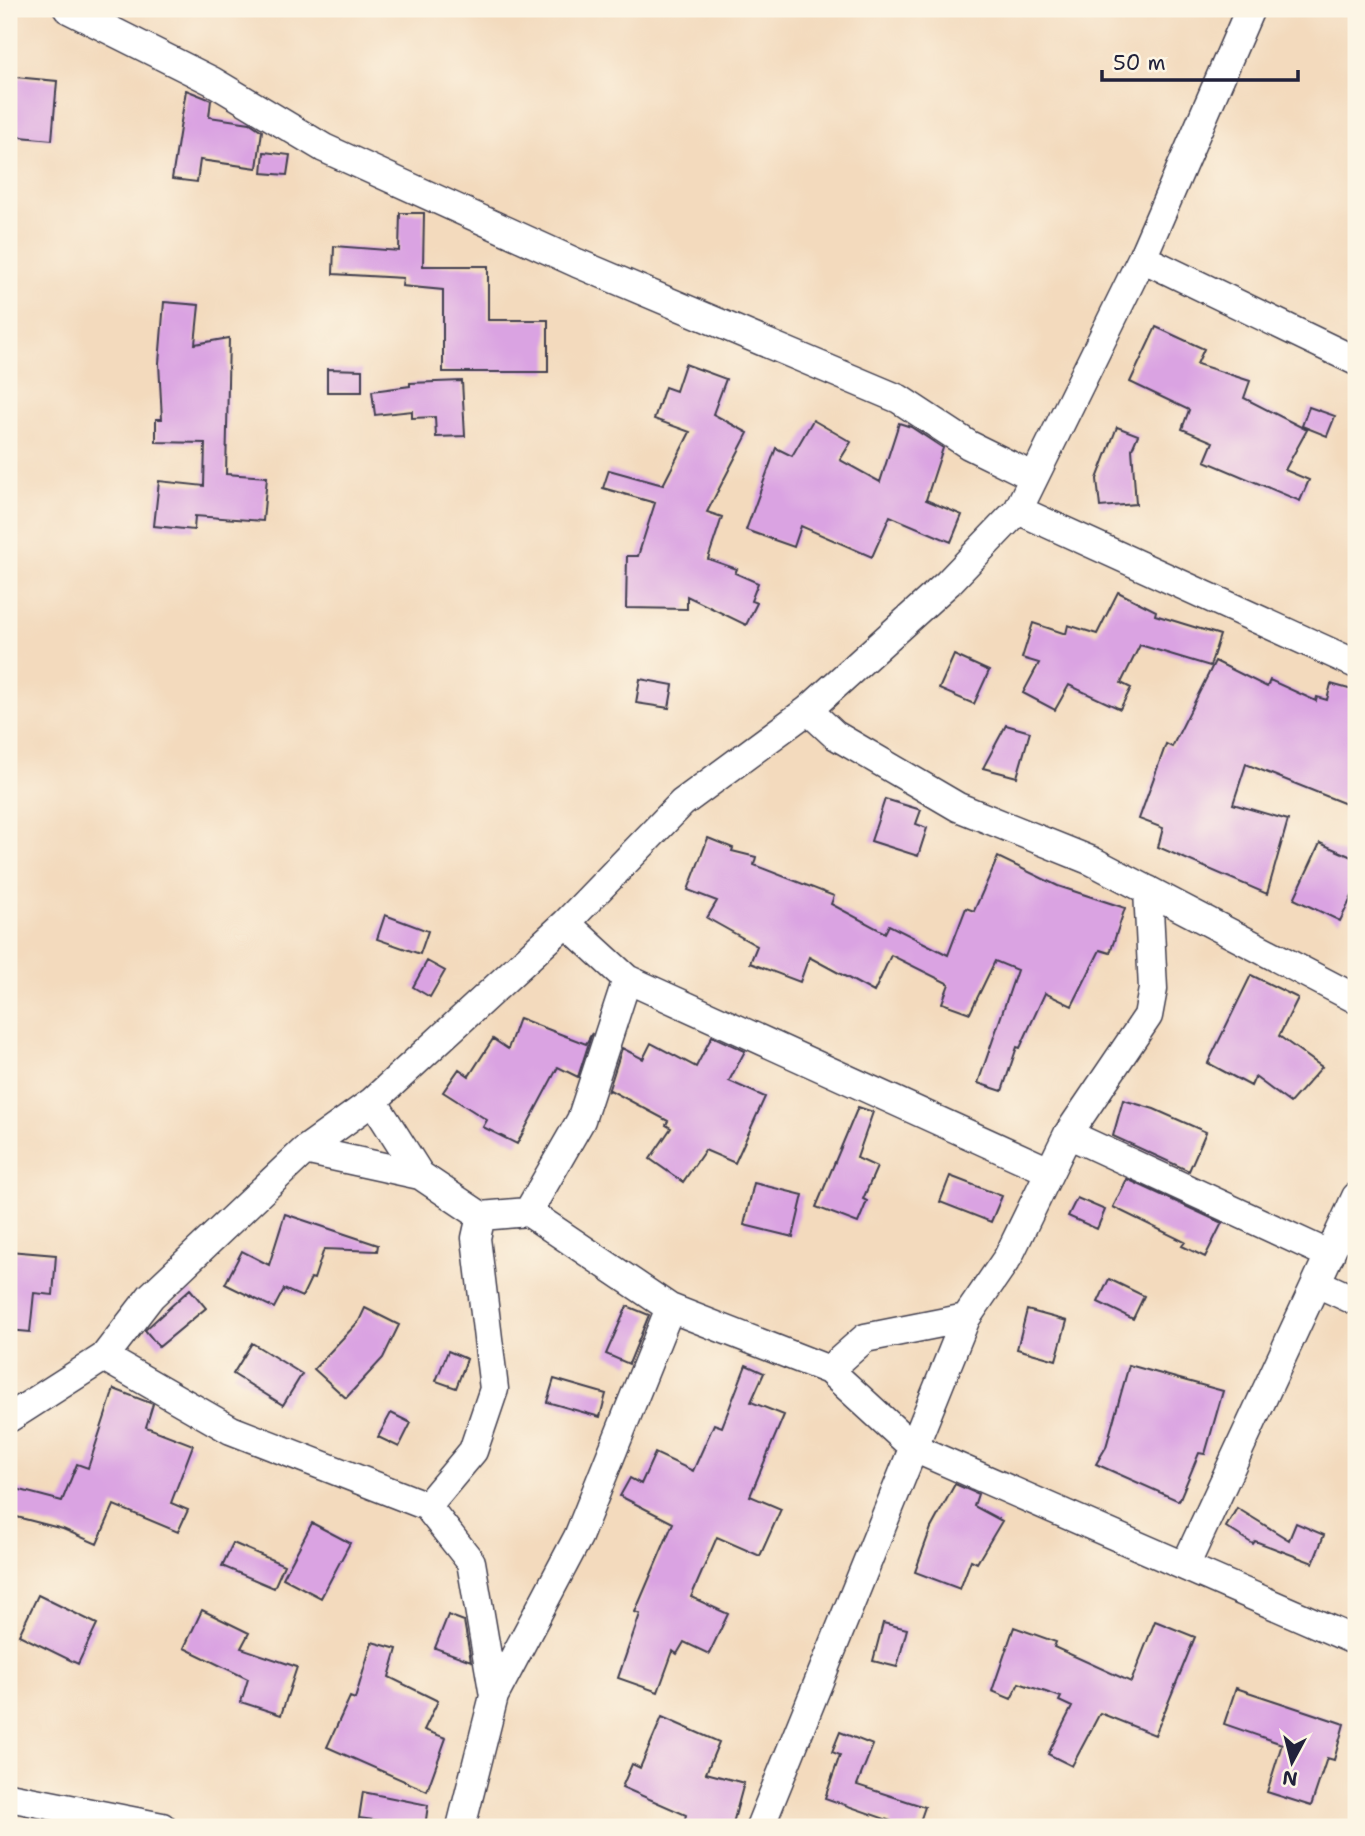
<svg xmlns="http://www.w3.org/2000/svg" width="1365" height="1836" viewBox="0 0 1365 1836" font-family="'Shantell Sans',sans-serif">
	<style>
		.building { fill: #daa3e2 }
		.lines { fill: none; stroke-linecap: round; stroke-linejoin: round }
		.minor-casing { stroke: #413e4e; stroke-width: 31 }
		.minor { stroke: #fff; stroke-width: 28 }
	</style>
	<rect width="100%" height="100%" fill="#fcf5e5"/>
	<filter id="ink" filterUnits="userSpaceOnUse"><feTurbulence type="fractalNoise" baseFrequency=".0143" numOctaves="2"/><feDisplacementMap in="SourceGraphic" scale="14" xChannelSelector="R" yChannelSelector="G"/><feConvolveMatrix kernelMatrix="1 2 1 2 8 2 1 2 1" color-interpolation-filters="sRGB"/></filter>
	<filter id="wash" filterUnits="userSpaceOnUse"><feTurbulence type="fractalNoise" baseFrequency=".00686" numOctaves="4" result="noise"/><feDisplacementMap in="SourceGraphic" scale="28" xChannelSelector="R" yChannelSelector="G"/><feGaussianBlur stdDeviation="1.57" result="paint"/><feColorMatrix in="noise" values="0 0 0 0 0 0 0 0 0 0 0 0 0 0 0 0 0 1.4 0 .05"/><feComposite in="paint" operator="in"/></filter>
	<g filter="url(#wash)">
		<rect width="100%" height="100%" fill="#f3dabd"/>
		<g id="blocks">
			<path class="building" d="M15 77 57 81 52 140 10 136Z
				M186 90 211 100 209 117 250 123 262 131 257 168 200 160 197 182 172 179Z
				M264 152 290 155 287 175 262 173Z
				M400 213H424L423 266H488V320H548V372H443V290L402 286 403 278 333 274 334 246 399 251Z
				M164 302 199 305 195 344 229 338 226 474 267 477 263 521 195 516 194 530 154 526 159 481 204 486 205 443 156 442V419H162L159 363Z
				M1156 327 1204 349 1197 364 1250 381 1244 398 1307 430 1285 470 1309 480 1300 501 1205 461 1213 442 1182 429 1189 410 1130 382Z
				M685 364 726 379 713 414 748 433 707 512 722 517 708 559 737 569 735 573 758 583 751 601 757 603 746 625 687 596V609L626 608 627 556H638L655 503 603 488 609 470 663 485 690 432 654 419 665 387 676 391Z
				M327 369 362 370V392H327Z
				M462 381 465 436 436 437 435 417 412 418V411L375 415 372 391 410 386V383Z
				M1309 407 1335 416 1327 436 1302 426Z
				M813 420 851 442 840 460 880 482 899 423 911 427 943 448 926 500 962 515 951 542 890 516 872 557 801 526 794 547 746 530 776 448 792 456Z
				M1117 427 1138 435 1132 449 1136 504 1100 507 1097 479Z
				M1118 592 1156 611 1155 615 1220 635 1210 666 1140 645 1121 683 1131 688 1120 709 1069 685 1055 710 1023 693 1039 663 1022 658 1033 623 1066 634 1068 625 1097 634Z
				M954 655 989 671 974 704 939 689Z
				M1215 661 1267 687 1270 680 1316 701 1317 697 1327 700 1331 684 1356 691V808L1246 764 1233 804 1288 820 1267 894 1158 847 1163 828 1139 819 1166 744 1172 747Z
				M640 679 673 685 669 708 636 703Z
				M1006 725 1030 732 1017 777 983 768Z
				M885 799 921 810 916 824 927 828 918 856 871 841Z
				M708 838 733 848 732 851 756 857 754 865 834 896 831 904 885 933 889 925 948 955 966 908 974 911 998 857 1058 886 1125 908 1110 953 1100 950 1072 1006 1045 993 1020 1048 1017 1047 1002 1091 978 1083 1017 970 995 961 970 1013 942 1003 949 984 891 955 874 992 809 957 800 982 750 963 757 946 707 918 717 901 688 890Z
				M1320 843 1356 859V888L1340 921 1294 899Z
				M385 915 428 931 420 954 377 939Z
				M427 961 445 971 430 997 413 987Z
				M1251 975 1298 998 1279 1036 1322 1067 1290 1103 1255 1077 1251 1086 1208 1063Z
				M519 1018 586 1044 592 1033 578 1077 558 1067 517 1144 483 1127 487 1120 443 1092 459 1069 469 1076 493 1039 508 1049Z
				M712 1036 745 1051 729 1081 765 1097 735 1163 705 1150 683 1182 650 1159 671 1128 666 1125 668 1121 610 1090 608 1092 622 1048 643 1059 651 1043 696 1067Z
				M1123 1100 1154 1109 1206 1132 1189 1171 1113 1136Z
				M858 1107 873 1112 857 1158 877 1167 863 1199 867 1201 858 1223 816 1207Z
				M950 1176 1002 1196 991 1222 940 1202Z
				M1127 1179 1222 1223 1205 1257 1182 1246 1185 1242 1113 1207Z
				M754 1183 803 1195 793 1237 744 1225Z
				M1077 1198 1105 1210 1097 1229 1068 1216Z
				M285 1214 378 1245 377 1251 324 1249 314 1279 311 1278 302 1297 284 1289 274 1308 225 1284 242 1251 269 1265Z
				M9 1251 56 1255 53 1295 34 1293 30 1332 9 1330Z
				M1109 1279 1144 1296 1133 1319 1098 1302Z
				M190 1289 206 1308 159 1347 145 1330Z
				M627 1306 649 1315 629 1364 606 1354Z
				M365 1308 399 1325 383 1358 346 1398 314 1369 359 1321Z
				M1027 1310 1067 1321 1056 1360 1017 1349Z
				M252 1343 302 1374 283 1405 233 1374Z
				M448 1351 467 1359 456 1388 436 1381Z
				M746 1365 764 1373 751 1402 784 1415 750 1496 781 1509 760 1556 717 1537 691 1597 728 1614 709 1654 684 1642 677 1654 673 1651 658 1692 618 1678 640 1614 635 1612 673 1523 620 1496 630 1478 641 1484 655 1453 693 1471 714 1424 722 1427Z
				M1129 1365 1223 1391 1205 1454 1199 1453 1179 1501 1096 1464 1106 1447Z
				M554 1379 606 1394 600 1417 547 1402Z
				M114 1389 153 1404 146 1427 193 1445 171 1503 188 1510 178 1532 114 1505 97 1544 63 1529 13 1516 14 1513 9 1511V1487L62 1501 77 1464 88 1468Z
				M391 1413 411 1423 399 1447 378 1437Z
				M955 1484 978 1494 974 1506 1002 1521 977 1563 971 1560 960 1589 915 1572 931 1528Z
				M1237 1508 1289 1540 1296 1523 1324 1535 1313 1563 1255 1541 1253 1544 1226 1527Z
				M312 1523 350 1543 321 1598 283 1578Z
				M233 1543 284 1565 274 1588 222 1566Z
				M38 1595 97 1624 78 1664 19 1635Z
				M202 1610 249 1633 241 1648 297 1667 281 1715 241 1702 248 1679 184 1648Z
				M448 1615 464 1621 471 1661 435 1648Z
				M1155 1621 1195 1637 1155 1735 1100 1713 1072 1766 1048 1754 1072 1707 1059 1701 1061 1697 1019 1683 1011 1699 992 1691 1014 1627 1056 1642 1054 1647 1131 1682Z
				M883 1623 907 1629 897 1667 873 1661Z
				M372 1642 397 1649 389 1677 438 1701 424 1730 446 1738 427 1791 327 1747 350 1697 355 1699Z
				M1236 1688 1344 1724 1334 1760 1327 1758 1311 1806 1267 1792 1282 1744 1224 1724Z
				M662 1717 719 1742 706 1773 744 1783 732 1827H683L686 1815 622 1787 632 1764 640 1768Z
				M840 1732 873 1745 857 1785 925 1807 918 1827H889L891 1821 825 1798 840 1755 832 1752Z
				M363 1792 428 1805 425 1827 359 1818Z"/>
		</g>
	</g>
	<g filter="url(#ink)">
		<use href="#blocks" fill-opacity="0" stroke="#413e4e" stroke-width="2"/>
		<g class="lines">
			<g class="minor-casing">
				<path id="minor" d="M68 9 212 81 324 148 577 263 899 399 969 445 1034 477
					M1250 9 1142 258 1356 361
					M1018 510 1356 664
					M808 710 835 735 958 807 1092 861 1356 999
					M566 923 627 979 1049 1171
					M373 1101 420 1175 481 1216 528 1212 670 1308 829 1370 914 1448 1356 1641
					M1068 1134 1330 1255
					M305 1150 420 1175
					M528 1212 581 1120 627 979
					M1317 1283 1356 1301
					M104 1357 231 1430 427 1506 473 1451 494 1389 476 1238 481 1216
					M829 1370 865 1338 966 1318
					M9 1418 104 1357 151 1296 305 1150 373 1101 566 923 682 803 808 710 948 583 1018 510 1142 258
					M427 1506 471 1562 494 1696
					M1185 1566 1356 1197
					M9 1797 162 1827
					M461 1827 494 1696 578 1537 670 1308
					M760 1827 966 1318 1008 1257 1068 1134 1148 1016 1153 989 1148 890"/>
			</g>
			<use href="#minor" class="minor"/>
		</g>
	</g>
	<rect width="1365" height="1836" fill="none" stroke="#fcf5e5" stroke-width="35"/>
	<g transform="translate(1292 1762) rotate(187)" stroke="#fcf5e5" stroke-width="5" paint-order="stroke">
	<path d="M0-5L12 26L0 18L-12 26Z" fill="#22223b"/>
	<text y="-10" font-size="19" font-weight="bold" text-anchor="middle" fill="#22223b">N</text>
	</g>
	<path d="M1102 70v10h196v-10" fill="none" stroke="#22223b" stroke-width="3.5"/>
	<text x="1113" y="70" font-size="21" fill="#22223b" stroke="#fcf5e5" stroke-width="5" paint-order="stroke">50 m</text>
</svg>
